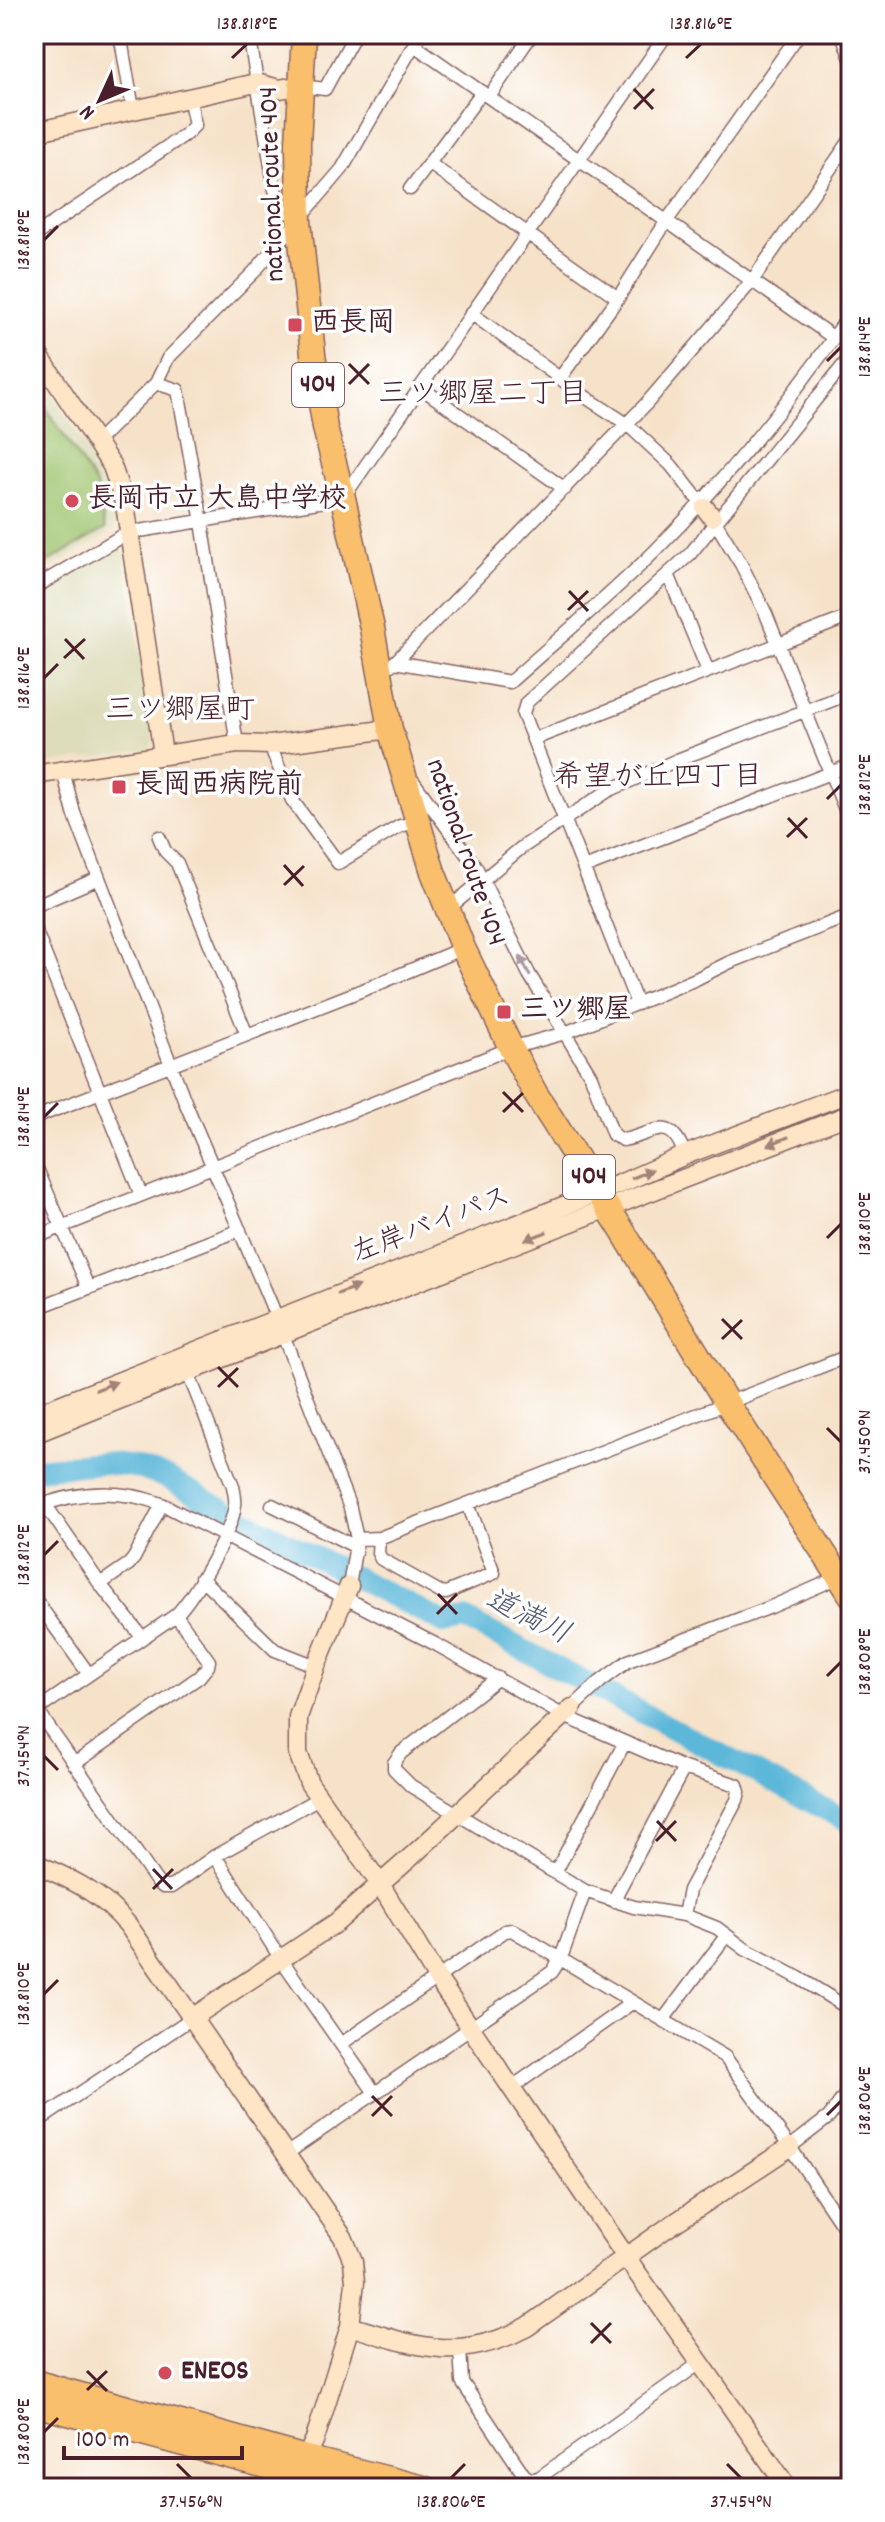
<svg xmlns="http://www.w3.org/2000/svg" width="885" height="2522" viewBox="0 0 885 2522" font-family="Dekko,'Klee One',sans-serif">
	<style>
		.built { fill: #deddbb }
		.green { fill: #a0c56f; stroke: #75724d; stroke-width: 2 }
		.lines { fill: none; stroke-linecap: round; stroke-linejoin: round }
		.river { stroke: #5bb7d9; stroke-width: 22 }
		.street-casing { stroke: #866362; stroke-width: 15 }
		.secondary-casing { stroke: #866362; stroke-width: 21 }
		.highway-casing { stroke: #866362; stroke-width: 27 }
		.street { stroke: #fff; stroke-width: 12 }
		.secondary { stroke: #fde5c5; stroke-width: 18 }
		.highway { stroke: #f9bf6d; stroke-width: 24 }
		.oneway { fill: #ae9aa0 }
		.oneway2 { fill: #a48278 }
		.ticks { fill: none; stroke: #4a1f2b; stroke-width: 3 }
		.poi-dot { fill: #d1495b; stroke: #fff; stroke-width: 3 }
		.labels { text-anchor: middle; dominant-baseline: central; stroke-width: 7; stroke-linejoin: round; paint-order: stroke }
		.shield { fill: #fff; stroke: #80626b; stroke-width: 2 }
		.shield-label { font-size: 26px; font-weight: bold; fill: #4a1f2b }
		.street-label { font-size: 28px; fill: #4a1f2b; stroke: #fff }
		.poi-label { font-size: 28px; font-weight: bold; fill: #4a1f2b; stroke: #fff; text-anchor: start }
		.neighbourhood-label { font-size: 30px; fill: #4a1f2b; stroke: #fff }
		.water-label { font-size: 30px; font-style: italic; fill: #515c71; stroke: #fff }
		.neatline { fill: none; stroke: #4a1f2b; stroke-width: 3 }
		.ticks-label { font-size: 20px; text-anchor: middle; fill: #4a1f2b }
	</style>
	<rect width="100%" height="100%" fill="#fff"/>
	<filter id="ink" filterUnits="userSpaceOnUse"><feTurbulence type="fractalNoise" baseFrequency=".0125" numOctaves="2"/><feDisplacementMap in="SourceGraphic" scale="16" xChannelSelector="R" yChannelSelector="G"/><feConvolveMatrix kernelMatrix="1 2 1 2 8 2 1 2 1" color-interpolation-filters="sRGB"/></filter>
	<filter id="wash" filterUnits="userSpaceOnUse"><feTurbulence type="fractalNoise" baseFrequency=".006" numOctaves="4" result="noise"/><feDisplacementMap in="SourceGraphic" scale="32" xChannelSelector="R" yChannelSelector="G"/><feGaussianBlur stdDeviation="1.8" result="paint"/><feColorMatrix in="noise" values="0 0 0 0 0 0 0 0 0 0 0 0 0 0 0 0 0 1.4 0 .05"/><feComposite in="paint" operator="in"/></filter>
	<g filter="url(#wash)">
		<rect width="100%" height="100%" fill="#f6e2c9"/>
		<path class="built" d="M41 384 47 387 104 476 115 526 107 535 34 578V389Z
			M116 546 124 550 153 744 147 751 34 765V593Z"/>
		<path class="green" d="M39 397 96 485 105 529 34 570V401Z"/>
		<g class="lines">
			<path class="river" d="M34 1469 102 1463 135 1467 169 1479 220 1508 444 1623 465 1619 851 1823"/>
		</g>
	</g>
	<g filter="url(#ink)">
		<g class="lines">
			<g class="street-casing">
				<path id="street" d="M120 34 133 109
					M249 34 275 190 281 207 297 219
					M842 34 851 59
					M414 45 834 338
					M300 86 325 89 355 34
					M489 97 532 34
					M430 164 618 298
					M410 189 482 92
					M34 236 186 134 195 125 189 96
					M471 313 584 396 627 424 671 465 704 507
					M560 378 618 298 666 222 799 34
					M34 380 49 371
					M156 383 178 390 202 522 237 744
					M420 387 565 489
					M96 442 156 383 168 358 254 272 342 169 420 34
					M714 520 741 564 766 614 851 824
					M668 574 708 671
					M34 588 127 533 343 498 667 34
					M395 662 510 682C559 638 610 596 656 550 727 478 794 396 851 313
					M380 672 395 662 646 404 752 281 851 139
					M534 739 851 616
					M270 745 292 800 338 863 400 826 418 822
					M63 771 74 813 186 1104 271 1304 350 1508 357 1539 349 1586
					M413 781 476 867 529 974 591 1076 613 1135 623 1140C655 1134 670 1113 685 1155
					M159 837 165 851 177 863 247 1035
					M584 868 851 765
					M34 906 99 878
					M448 909 521 848 608 791 677 760 851 693
					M34 927 141 1195
					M637 1004 523 714 526 703 690 554 851 356
					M34 1118 373 986 463 948
					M34 1162 88 1287
					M34 1238 511 1048 565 1033 696 979 728 963 851 915
					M34 1309 240 1230
					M45 1504 100 1584 142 1637
					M272 1505 356 1547
					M34 1508C76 1491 119 1488 162 1504L437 1645 564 1716 684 1768 737 1785 739 1792 737 1800 689 1890 684 1915
					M379 1538 378 1553 381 1559 440 1592 446 1593 494 1573 468 1504
					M357 1539 379 1538 851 1355
					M201 1578 275 1650 316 1666
					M100 1584 129 1564 134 1558 162 1504
					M34 1598 88 1673
					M498 1678 401 1753 394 1763V1769L411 1786 585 1891 634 1907 684 1915 702 1922 717 1928 745 1949 799 1978 851 2010
					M34 1706 157 1882 163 1887H171L215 1856 319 1798
					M572 1708 600 1682 628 1661 771 1607 851 1572
					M37 1710 176 1615
					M74 1764 199 1677 208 1666 209 1661 176 1615C195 1595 232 1532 235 1505 236 1499 234 1492 233 1486L188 1373
					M215 1856 281 1959 375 2093
					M555 1873 624 1744
					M613 1901 684 1768
					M663 2020 726 1936
					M341 2044 505 1931 512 1930 725 2057 790 2147 851 2238
					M511 2088 633 2002
					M34 2124 192 2018
					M790 2147 829 2117 851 2087
					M286 2154 552 1972 561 1958 585 1891
					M460 2349 462 2382 524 2475 532 2480 540 2477 700 2363"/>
			</g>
			<g class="secondary-casing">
				<path id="secondary" d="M34 132 256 83 279 89 300 86
					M34 348 112 466 125 505 163 754
					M705 508 712 517
					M34 775 237 744 270 745 390 729
					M34 1415 624 1182 685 1155 851 1092
					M34 1434 300 1327 851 1114
					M349 1586 316 1666 298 1717V1753L309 1783 380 1884 437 1978 626 2257 788 2488
					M34 1863C73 1880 100 1892 128 1925L343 2237 353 2261 355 2282 350 2326 315 2439 306 2458 282 2488
					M192 2018 337 1922 412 1856 572 1708
					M350 2326C418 2347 459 2363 527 2327L667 2228 790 2147"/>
			</g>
			<g class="highway-casing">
				<path id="highway" d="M304 34 298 143 299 221 313 354 325 428 343 498 372 628 390 729 433 872 463 948 511 1048 535 1093 622 1230 727 1403 851 1595
					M34 2382 306 2458 424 2488
					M34 2404 348 2488"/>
			</g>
			<use href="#street" class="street"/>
			<use href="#secondary" class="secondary"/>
			<use href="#highway" class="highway"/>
		</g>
		<defs><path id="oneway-solid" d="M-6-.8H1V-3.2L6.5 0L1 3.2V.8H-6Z" transform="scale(2)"/></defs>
		<use class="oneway" href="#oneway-solid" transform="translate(525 966) rotate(-117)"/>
		<g class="oneway2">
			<use href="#oneway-solid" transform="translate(778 1141) rotate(159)"/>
			<use href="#oneway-solid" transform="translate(642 1174) rotate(-23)"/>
			<use href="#oneway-solid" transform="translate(536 1236) rotate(159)"/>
			<use href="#oneway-solid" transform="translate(348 1290) rotate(-21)"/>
			<use href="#oneway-solid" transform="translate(106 1386) rotate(-22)"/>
		</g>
	</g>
	<path class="ticks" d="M232 58 247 44M686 58 701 44M634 89 653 109M634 109 654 89M44 240 58 226M827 361 841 347M349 364 369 384M349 384 369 364M569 591 588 611M568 610 588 591M65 639 84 659M64 658 85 639M44 678 58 664M827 799 841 785M788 818 807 838M787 837 807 818M284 865 303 886M284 885 304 866M503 1092 523 1112M503 1112 523 1093M44 1117 58 1103M827 1238 841 1224M722 1319 742 1339M722 1339 742 1320M218 1367 238 1387M218 1387 238 1368M827 1428 841 1442M44 1555 58 1541M438 1594 457 1614M437 1614 457 1594M827 1676 841 1662M44 1756 58 1770M657 1821 676 1841M656 1841 676 1821M153 1869 172 1889M153 1889 173 1869M44 1994 58 1980M372 2096 392 2116M827 2115 841 2101M372 2116 392 2096M591 2323 611 2343M591 2343 611 2323M87 2371 107 2391M87 2390 107 2371M44 2432 58 2418M177 2464 191 2478M727 2464 741 2478M451 2478 465 2464"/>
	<g class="poi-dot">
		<rect x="287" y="317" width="16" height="16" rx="4"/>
		<circle cx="72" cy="501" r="8"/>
		<rect x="111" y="779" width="16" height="16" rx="4"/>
		<rect x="496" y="1004" width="16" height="16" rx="4"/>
		<circle cx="165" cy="2373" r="8"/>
	</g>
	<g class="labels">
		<g class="shield">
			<rect x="292" y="363" width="52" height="44" rx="6"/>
			<rect x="563" y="1155" width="52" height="44" rx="6"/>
		</g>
		<g class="shield-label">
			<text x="318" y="385">404</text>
			<text x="589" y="1177">404</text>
		</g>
		<g class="street-label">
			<text transform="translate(274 184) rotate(-92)">national route 404</text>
			<text transform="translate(464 853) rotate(71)">national route 404</text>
			<text transform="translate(432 1227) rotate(-21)">左岸バイパス</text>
		</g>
		<g class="poi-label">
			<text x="311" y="325">西長岡</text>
			<text x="88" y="501">長岡市立 大島中学校</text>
			<text x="135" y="787">長岡西病院前</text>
			<text x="520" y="1012">三ツ郷屋</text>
			<text x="181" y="2373">ENEOS</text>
		</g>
		<g class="neighbourhood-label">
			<text x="483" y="396">三ツ郷屋二丁目</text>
			<text x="180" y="712">三ツ郷屋町</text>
			<text x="658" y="779">希望が丘四丁目</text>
		</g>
		<g class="water-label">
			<text transform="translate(527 1619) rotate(26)">道満川</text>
		</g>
	</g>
	<rect width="885" height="2522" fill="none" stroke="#fff" stroke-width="88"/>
	<g transform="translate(100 100) rotate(226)" stroke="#ffffff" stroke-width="6" paint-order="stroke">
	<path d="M0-6L14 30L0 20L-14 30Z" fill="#4a1f2b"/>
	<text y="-12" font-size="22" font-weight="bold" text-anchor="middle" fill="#4a1f2b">N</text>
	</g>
	<path d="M64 2446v12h178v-12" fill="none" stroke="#4a1f2b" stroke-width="4"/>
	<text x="76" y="2446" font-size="24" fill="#4a1f2b" stroke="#ffffff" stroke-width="6" paint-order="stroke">100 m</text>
	<rect x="44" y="44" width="797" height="2434" class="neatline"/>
	<g class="ticks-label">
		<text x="247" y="29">138.818°E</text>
		<text x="701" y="29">138.816°E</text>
		<text transform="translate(22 240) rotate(-90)" y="7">138.818°E</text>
		<text transform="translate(863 347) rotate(-90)" y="7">138.814°E</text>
		<text transform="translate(22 678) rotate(-90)" y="7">138.816°E</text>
		<text transform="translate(863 785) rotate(-90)" y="7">138.812°E</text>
		<text transform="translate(22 1117) rotate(-90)" y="7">138.814°E</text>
		<text transform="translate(863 1224) rotate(-90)" y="7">138.810°E</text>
		<text transform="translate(863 1442) rotate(-90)" y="7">37.450°N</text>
		<text transform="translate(22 1555) rotate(-90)" y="7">138.812°E</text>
		<text transform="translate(863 1662) rotate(-90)" y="7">138.808°E</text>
		<text transform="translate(22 1756) rotate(-90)" y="7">37.454°N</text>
		<text transform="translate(22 1994) rotate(-90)" y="7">138.810°E</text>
		<text transform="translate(863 2101) rotate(-90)" y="7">138.806°E</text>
		<text transform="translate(22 2432) rotate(-90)" y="7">138.808°E</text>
		<text x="191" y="2507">37.456°N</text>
		<text x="451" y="2507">138.806°E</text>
		<text x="741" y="2507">37.454°N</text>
	</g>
</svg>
